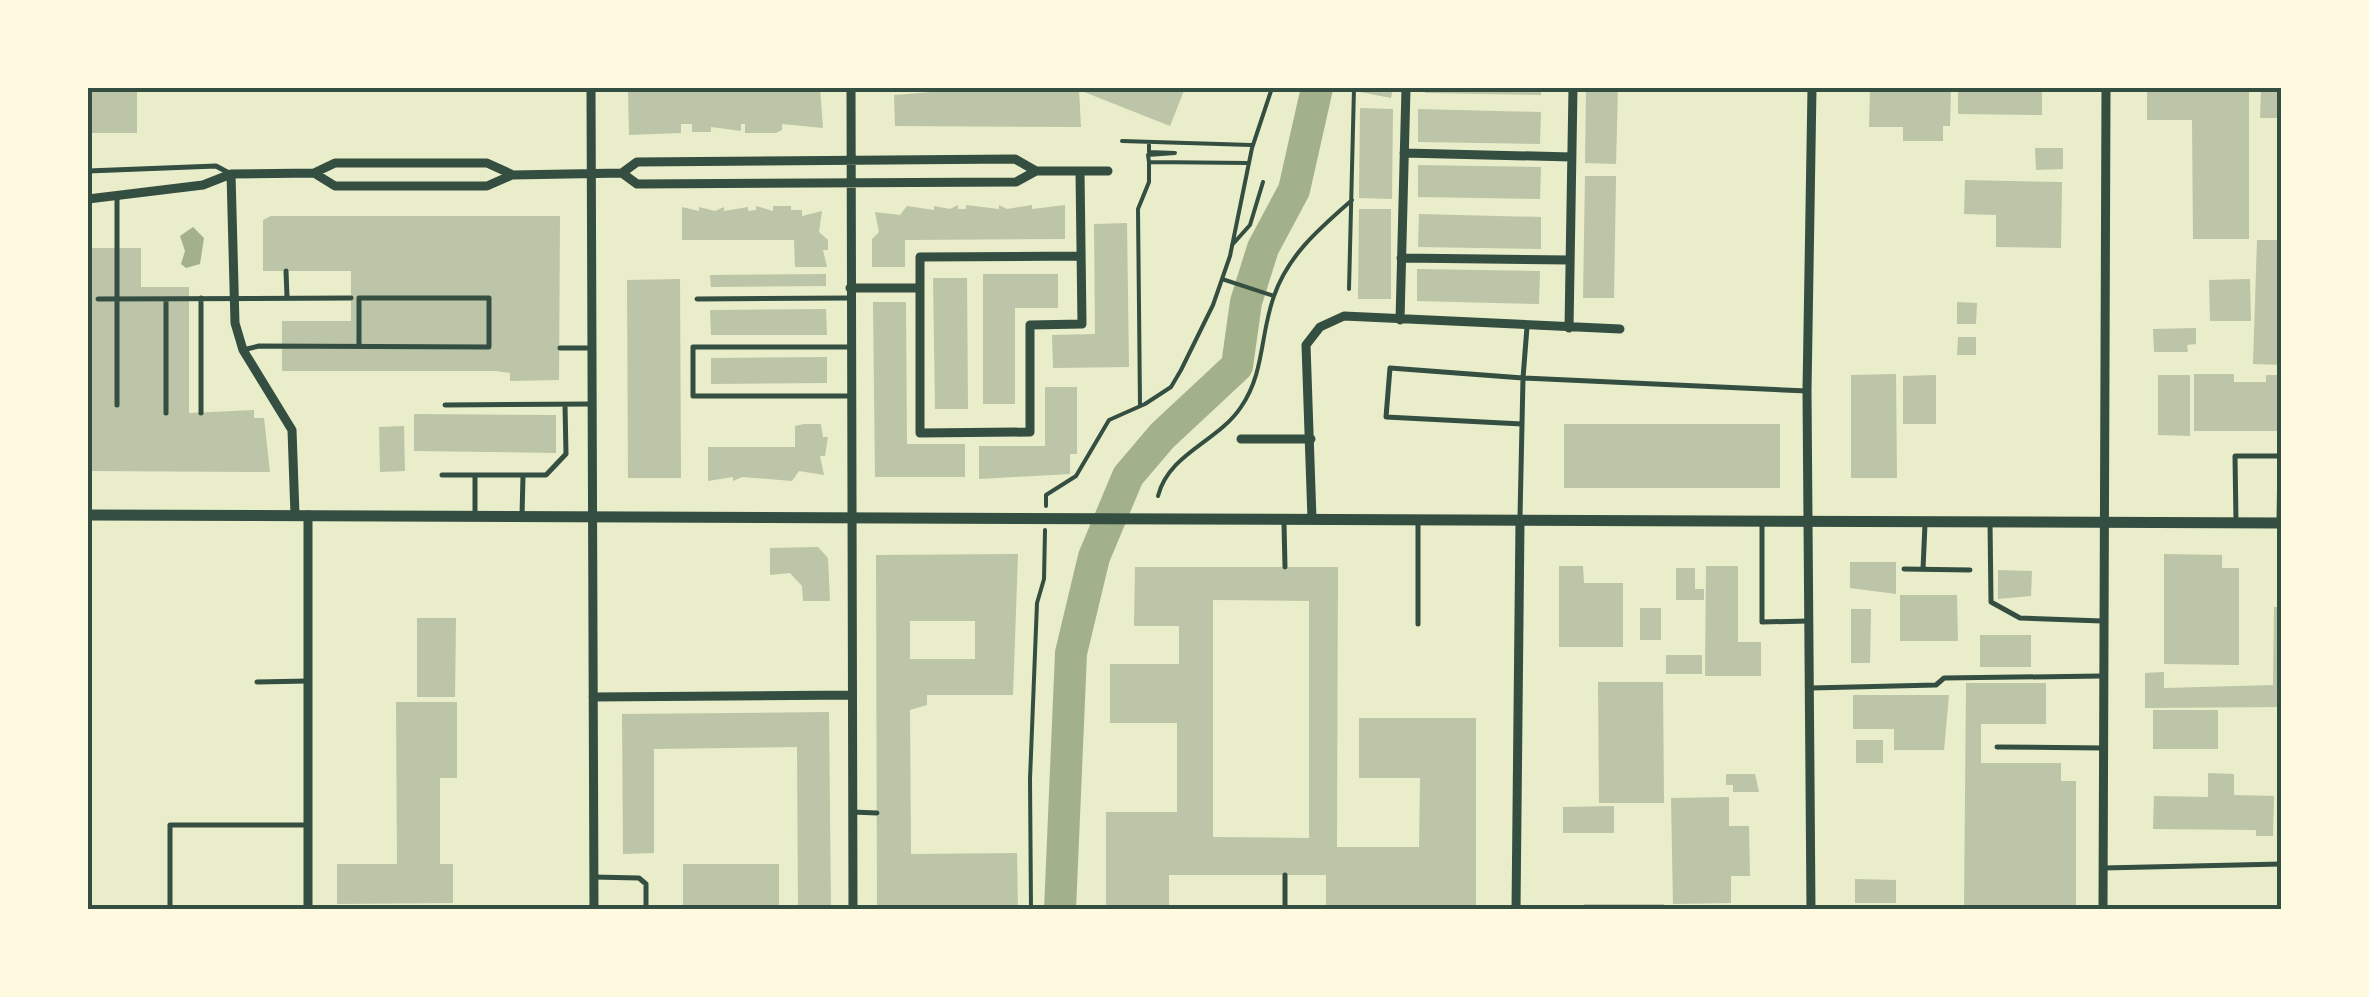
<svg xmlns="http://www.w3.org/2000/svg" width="2369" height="997" viewBox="0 0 2369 997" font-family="'Sofia Sans Condensed',sans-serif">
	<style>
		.water { fill: #a3b18a }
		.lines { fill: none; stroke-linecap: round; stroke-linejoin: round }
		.river { stroke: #a3b18a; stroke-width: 32 }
		.building { fill: #bcc5a7; fill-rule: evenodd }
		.path { stroke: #344e41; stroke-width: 4 }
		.service { stroke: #344e41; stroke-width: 5 }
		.minor { stroke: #344e41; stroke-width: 9 }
		.tertiary { stroke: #344e41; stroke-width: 11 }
		.neatline { fill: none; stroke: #344e41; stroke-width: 4 }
	</style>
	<rect width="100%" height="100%" fill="#e9edc9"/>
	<path class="water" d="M193 227 204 238 200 264 186 268 181 264 185 251 180 236Z"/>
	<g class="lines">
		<path class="river" d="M1060 910 1071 653 1094 557 1128 476 1162 436 1237 366 1246 302 1263 248 1294 190 1317 88"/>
	</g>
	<path class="building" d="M88 88H137V133H88Z
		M628 88H820L823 128 782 124V130L776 133H745V124H741V131L711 127V132H692V124H681V133L629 135Z
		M931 88H1185L1170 126 1079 90 1081 127 895 126 894 95 931 92Z
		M1360 88H1393L1391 98 1360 92Z
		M1425 88H1541V95L1425 93Z
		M1586 88H1618L1616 164 1585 163Z
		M1870 88H1951L1950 126H1943V141H1903V127H1869Z
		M1958 88H2042V115L1958 114Z
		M2147 88H2249V239H2193L2192 120H2147Z
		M2261 90H2279L2278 118H2260Z
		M1360 108 1393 109 1392 199 1359 198Z
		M1418 109 1541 112 1540 144 1418 142Z
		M2035 148H2063V169L2036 170Z
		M1418 165 1541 167 1540 199 1418 197Z
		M1585 176H1616L1614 298H1583Z
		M1965 180 2062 182 2061 248 1996 247V215L1964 214Z
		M958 205V209H966V205L999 209V205L1007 209 1032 205V209L1065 205V239L905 240V267H872V239L879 232 875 212 900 215 907 206 934 210V206L950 209Z
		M756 206 773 211V206H791V210H802V216L822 211 819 232 828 240V250H823L827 267H795L794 240H682V207L699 211V207L715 211 724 207V211L748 207V211L756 210Z
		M1359 209H1391V299H1358Z
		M1419 214 1541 217V249L1418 247Z
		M271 216H560L559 380 510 381V373L496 371H282V321H351V271H263V220Z
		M1127 223 1129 367 1053 368 1052 335 1095 334 1094 224Z
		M2257 240H2282V365L2253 364Z
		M88 248H141V287H189V413L254 410V418H264L270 472 88 471Z
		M1417 269 1540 271 1539 304 1417 301Z
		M826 274V286L711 287 710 275Z
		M983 274H1058V308H1015V404H983Z
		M933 278H967L968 409H935Z
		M680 279 681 478H628L627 280Z
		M2250 279 2251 321H2210L2209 280Z
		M873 302H906L907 444H965V477H875Z
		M1957 302 1977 303 1976 324H1957Z
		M826 309 827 335H711L710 310Z
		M2196 328V344L2187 345 2188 352H2154L2153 329Z
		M1958 337H1976V355H1957Z
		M827 357V383L711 384V358Z
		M1896 374 1897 478H1851V375Z
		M2194 374H2234V382H2266V375H2282V431H2194Z
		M1936 375V424H1903V376Z
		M2158 375H2190V436L2158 435Z
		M1045 387H1077V454H1070V474L979 479V446H1045Z
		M414 414 556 415V453L414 451Z
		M804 424H821L823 437H828L825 456H820L824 475 799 471 792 481 742 477 733 481V477L708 481V447H795V426Z
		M1564 424H1780V488H1564Z
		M404 426 405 471 380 472 379 427Z
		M818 547 828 558 830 601H803L802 586 790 573 770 575V548Z
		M1018 554 1013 695H927V705L910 710 911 854 1017 853 1018 910H877L876 555ZM910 621H975V659H910Z
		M2164 554 2222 555V568H2239V665L2164 664Z
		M1850 562H1896V594L1850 588Z
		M1559 566H1583L1584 583H1623V647H1559Z
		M1706 566H1738V642H1761V676H1705Z
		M1135 567H1338L1337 847H1419L1420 778H1359V718H1476V910L1326 909V875H1169V910H1106V812H1177V723H1110V664H1179V626H1134ZM1213 600 1309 601V838L1213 837Z
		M1676 568H1695V589H1704V600H1676Z
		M1998 570 2032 571 2031 596 1998 599Z
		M1900 595H1957L1958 641H1900Z
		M2274 607H2282V707L2145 708V673L2164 672V688L2273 685Z
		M1640 608H1661V640H1640Z
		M1851 609H1871L1870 663H1851Z
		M417 618H456L455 697H417Z
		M1980 635H2031V667H1980Z
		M1666 655H1702V674H1666Z
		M1598 682H1663L1664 803H1599Z
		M1966 683H2046V724H1981V763H2061V781H2076V910H1964Z
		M1853 695H1949L1944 750H1894V729H1853Z
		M396 702H457V778H440V864H453V903L337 904V864H397Z
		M2153 710H2218V749H2153Z
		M829 712 831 910H798L797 747 654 749V853L623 854 622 714Z
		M1856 740H1883V763H1856Z
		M2208 773 2234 774V795L2274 796 2273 836H2256V830L2153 829 2154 796 2208 797Z
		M1726 774H1755L1759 792H1733V785H1726Z
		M1729 797V826H1749L1750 876H1731V903L1673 904 1671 798Z
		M1614 806V833H1563V807Z
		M683 864H779V910H683Z
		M1855 879 1896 880V903H1855Z
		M1584 904H1664V910H1584Z"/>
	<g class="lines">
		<path class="path" d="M1122 141 1251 145
			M1149 145V152L1175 153 1148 155 1149 162
			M1232 245 1250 225 1263 182
			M1222 279 1274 296
			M1349 289 1354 88
			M1140 405 1138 209 1149 182V162L1248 163
			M1158 496C1169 453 1218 442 1241 407 1265 372 1260 334 1274 296 1288 255 1320 228 1352 200
			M1046 506V495L1076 476 1109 420 1145 404 1171 387 1181 370 1213 305 1230 256 1252 148 1272 88
			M1031 910 1030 779 1037 603 1044 579 1045 530"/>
		<path class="service" d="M88 171 216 166 229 173
			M117 198V405
			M286 271 287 297
			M201 298V413
			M98 299 351 298
			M697 299 850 298
			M166 300V413
			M851 347H693V396H851
			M560 348H592
			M243 350 259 346 489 347V298H359V346
			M445 405 592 404
			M1522 424 1386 417 1390 368 1523 378 1527 327
			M442 475H546L566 454 565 405
			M475 515V475
			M522 516 523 476
			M1520 517 1523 378 1807 391
			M1990 521 1991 602 2020 618 2102 621
			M1418 522V624
			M2236 522 2235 456H2282
			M1284 523 1285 567
			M1762 523V622L1808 621
			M2279 523 2280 456
			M1904 569 1970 570
			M1923 569 1925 524
			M257 682 308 681
			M1811 688 1936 685 1944 678 2102 676
			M1997 747 2103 748
			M852 812 877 813
			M2103 868 2282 864
			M1285 875V910
			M593 877 639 878 646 884V910
			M170 910V825H308"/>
		<path class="minor" d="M591 88 594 910
			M851 88 853 910
			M1404 153 1572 157
			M1080 171 1082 324 1030 325V432L920 433V257L1081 256
			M314 173 335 186H487L512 175 622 173 637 162 1015 159 1036 171H1108
			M622 173 637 184 1016 182 1036 171
			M231 174 235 323 243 350 292 430 295 515
			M88 199 203 185 231 174 314 173 335 163H487L511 174
			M1401 258 1570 260
			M850 288H920
			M1400 320 1406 88
			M1569 328 1573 88
			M1241 439H1311
			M308 515V910
			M1312 519 1306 345 1320 327 1344 316 1620 329
			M593 697 852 695
			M1516 910 1520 520
			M1811 910 1807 391 1812 88
			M2103 910 2106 88"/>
		<path class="tertiary" d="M88 515 2282 523"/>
	</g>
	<rect width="2369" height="997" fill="none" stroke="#fefae0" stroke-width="180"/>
	<rect x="90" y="90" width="2189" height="817" class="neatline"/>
</svg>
